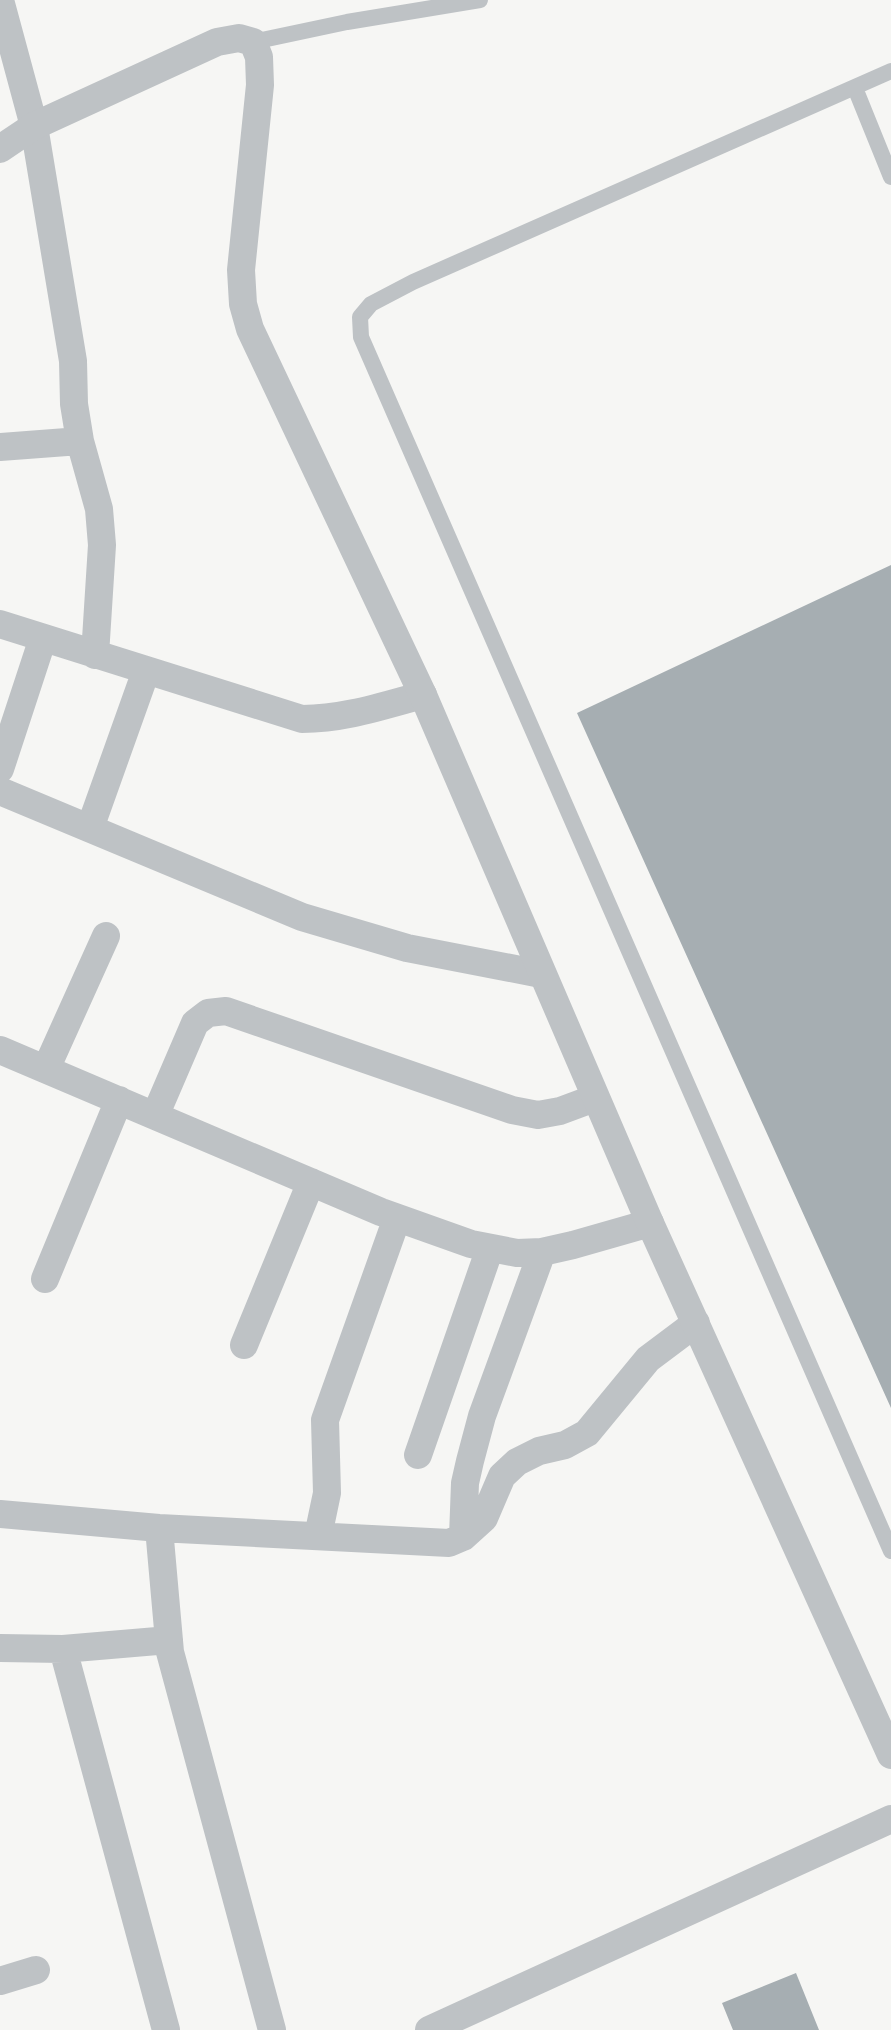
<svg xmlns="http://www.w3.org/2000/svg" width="891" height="2030" viewBox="0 0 891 2030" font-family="Figtree,sans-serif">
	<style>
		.building { fill: #a6aeb2 }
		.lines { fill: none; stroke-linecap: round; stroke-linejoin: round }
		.service { stroke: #bec2c5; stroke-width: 16 }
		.minor { stroke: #bec2c5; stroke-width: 28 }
		.tertiary { stroke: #bec2c5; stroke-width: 28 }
	</style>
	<rect width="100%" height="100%" fill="#f6f6f4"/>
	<path class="building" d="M891 565V1408L577 713Z
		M796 1973 819 2030H733L722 2003Z"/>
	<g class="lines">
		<path class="service" d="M253 42 347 22 480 0
			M891 71 413 282 371 304 360 317 361 337 891 1551
			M855 88 891 177"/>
		<path class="minor" d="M0 0 34 126 73 361 74 404 80 441 99 509 102 545 95 655
			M0 447 80 441
			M0 624 302 719C344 719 382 706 423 695
			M0 769 43 638
			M0 791 302 917 407 948 541 974
			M90 828 146 671
			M0 1050 381 1212 471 1244 517 1253 542 1252 573 1245 650 1223
			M46 1069 106 936
			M155 1116 195 1023 208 1013 226 1011 512 1110 538 1115 560 1111 595 1098
			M45 1279 119 1100
			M244 1345 311 1182
			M418 1455 490 1248
			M0 1514 159 1528 449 1543 463 1537 484 1518 502 1476 517 1462 539 1451 565 1445 587 1433 648 1359 696 1323
			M159 1528 170 1652 272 2030
			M318 1536 327 1493 325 1420 397 1218
			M463 1537 465 1483 470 1461 482 1416 542 1252
			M0 1648 63 1649 169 1640
			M63 1649 166 2030
			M0 1981 36 1970"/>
		<path class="tertiary" d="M0 149 34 126 217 42 239 38 253 42 259 57 260 85 241 270 243 304 250 329 423 695 650 1223 891 1755
			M429 2030 891 1819"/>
	</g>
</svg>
